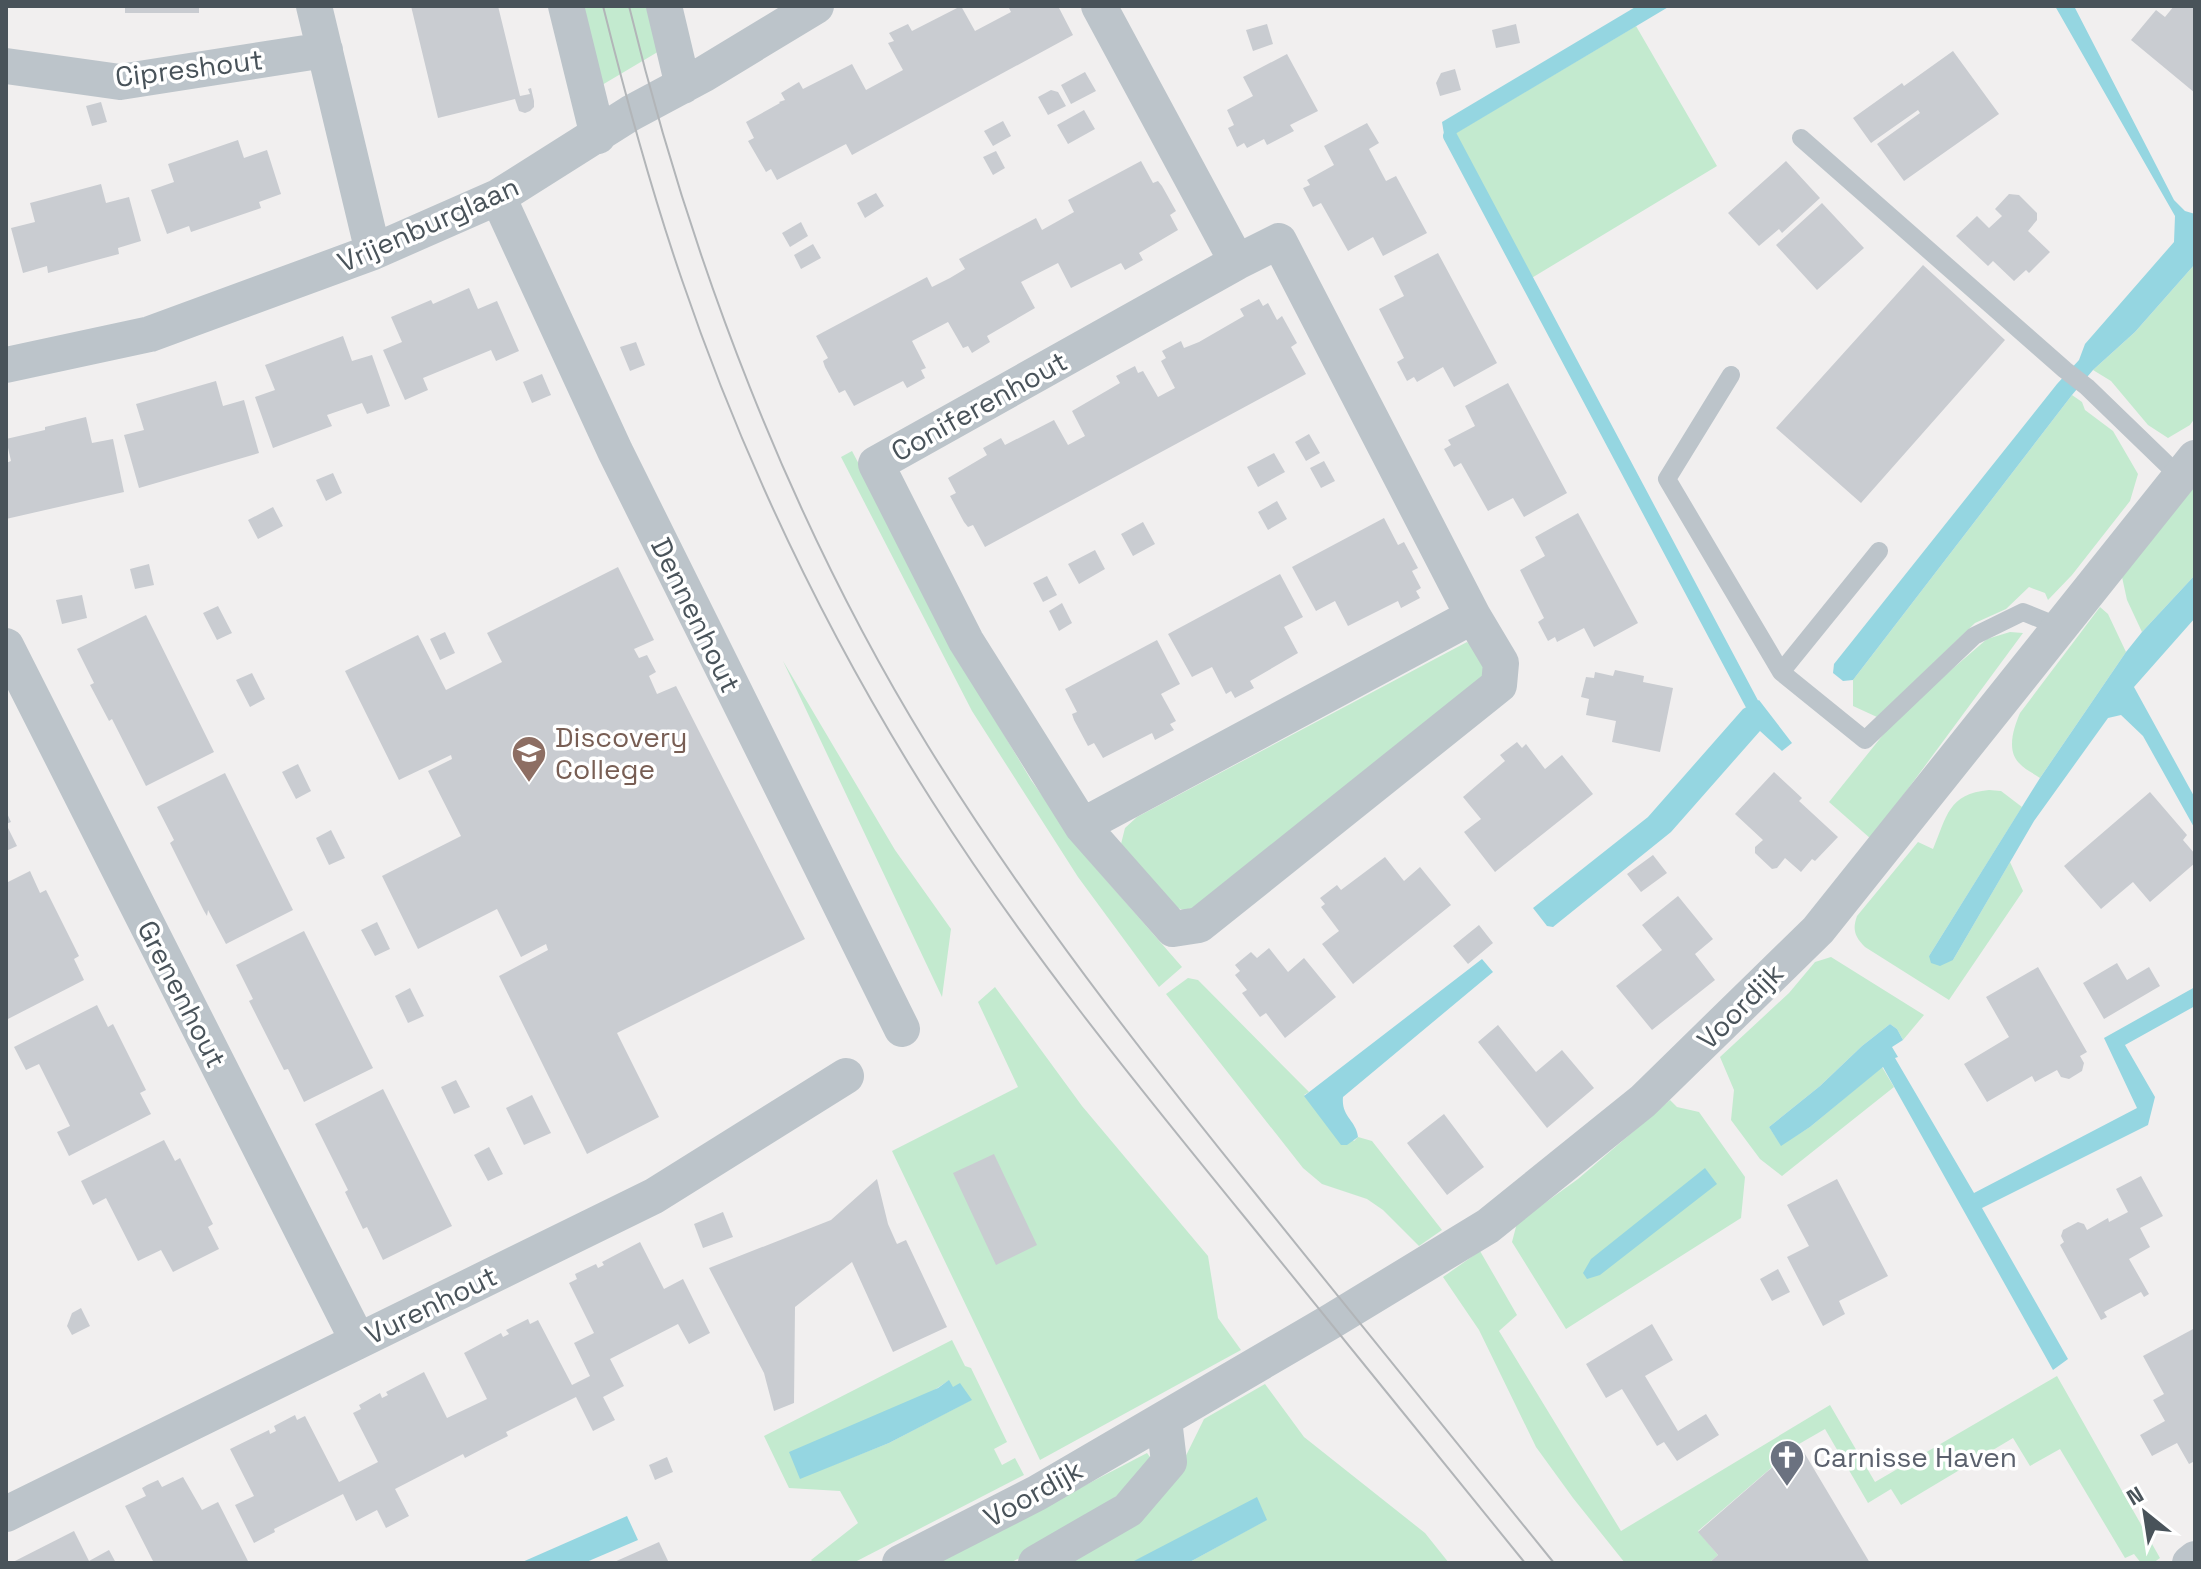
<svg xmlns="http://www.w3.org/2000/svg" width="2201" height="1569" viewBox="0 0 2201 1569" font-family="'Space Grotesk',sans-serif">
	<style>
		.green { fill: #c3eacf; fill-rule: evenodd }
		.water { fill: #95d6e1 }
		.lines { fill: none; stroke-linecap: round; stroke-linejoin: round }
		.stream { stroke: #95d6e1; stroke-width: 14 }
		.building { fill: #c9ccd1 }
		.service { stroke: #bcc4ca; stroke-width: 18 }
		.minor { stroke: #bcc4ca; stroke-width: 36 }
		.tram { stroke: #b2b5b8; stroke-width: 2 }
		.labels { text-anchor: middle; dominant-baseline: central; stroke-width: 7; stroke-linejoin: round; paint-order: stroke }
		.street-label { font-size: 28px; fill: #49535a; stroke: #fff }
		.education-label { font-size: 28px; fill: #785e54; stroke: #fff; text-anchor: start }
		.worship-label { font-size: 28px; fill: #5b616d; stroke: #fff; text-anchor: start }
	</style>
	<rect width="100%" height="100%" fill="#f1efef"/>
	<path class="green" d="M577 6H650L661 50 602 85Z
		M1636 26 1717 166 1530 279 1454 134Z
		M2195 264V418L2190 425 2168 438 2148 425 2111 381 2093 370 2135 332Z
		M2072 395 2082 402 2085 410 2113 431 2138 474 2130 501 2072 575 2048 600 2045 593 2029 587 2006 609 1975 623 1877 717 1853 706V680Z
		M852 451 987 706 1031 780 1087 858 1182 967 1159 987 1078 877 972 711 841 457Z
		M2195 482V575L2142 632 2127 600 2122 577Z
		M2100 607 2108 614 2126 652 2040 778C2033 773 2024 769 2019 763 2006 750 2014 727 2020 713Z
		M2010 632 2023 633 1871 839 1829 802 1899 715 1987 639Z
		M1467 642 1479 650 1487 665 1484 679 1200 906 1184 910 1170 906 1121 844 1125 828 1137 817Z
		M783 661 895 850 951 929 942 997Z
		M1989 790 2001 791 2022 807 1929 956 1953 960 2010 862 2023 891 1949 1000 1865 947C1855 937 1852 930 1857 916L1918 842 1933 849C1947 816 1948 794 1989 790Z
		M1831 957 1924 1015 1903 1040 1897 1029 1890 1024 1862 1046 1820 1086 1769 1127 1781 1145 1810 1127 1882 1067 1894 1087 1782 1176 1760 1159 1731 1120 1734 1090 1720 1057 1789 993 1815 962Z
		M1188 978 1198 980 1309 1092 1304 1095 1354 1141 1358 1137 1372 1141 1442 1230 1419 1246 1383 1210 1367 1199 1322 1184 1303 1168 1166 994Z
		M995 987 1082 1106 1208 1256 1218 1318 1241 1350 1040 1460 892 1151 1018 1087 978 1002Z
		M1670 1100 1677 1107 1699 1112 1745 1177 1741 1218 1566 1329 1512 1242 1517 1223 1578 1179Z
		M1480 1251 1517 1315 1499 1331 1621 1531 1830 1405 1875 1482 2057 1376 2160 1558 2153 1563H2141L2134 1554 2125 1558 2060 1449 2030 1466 2013 1438 1901 1505 1891 1489 1868 1503 1825 1429 1799 1444 1698 1531 1718 1555 1709 1563H1625L1573 1498 1536 1447 1479 1330 1443 1277Z
		M952 1340 965 1366 971 1368 1007 1442 994 1449 1002 1465 1015 1458 1024 1475 853 1563H814L811 1560 858 1523 840 1491 789 1488 764 1436ZM948 1381 952 1388 971 1400 889 1443 800 1478Z
		M1265 1384 1304 1437 1425 1533 1449 1563H1188L1266 1520 1164 1547 1130 1563H1056L1170 1488 1204 1419Z
		M1147 1453 1150 1457 1138 1480 1066 1534 1010 1563H936Z"/>
	<path class="water" d="M1637 6H1670L1445 140 1442 122Z
		M2055 6H2074L2174 200 2185 211 2195 214V264L2135 332 2093 370 2072 395 1853 680 1843 681 1833 673 1834 664 2057 384 2079 360 2085 344 2174 242 2175 216Z
		M2195 575V618L2134 687 2195 798V829L2143 736 2121 715 2108 718 2034 821 1953 960 1940 966 1931 963 1929 956 2040 778 2126 652 2142 632Z
		M1759 700 1792 743 1782 751 1760 731 1671 832 1553 927 1547 926 1533 908 1648 817 1743 709Z
		M1482 959 1493 972 1343 1097C1341 1117 1356 1120 1358 1137L1347 1145H1341L1304 1096Z
		M2195 987V1006L2125 1045 2155 1097 2148 1125 1982 1208 2068 1359 2053 1370 1883 1067 1810 1127 1781 1146 1769 1127 1820 1086 1862 1046 1890 1024 1897 1029 1903 1040 1892 1047 1898 1057 1895 1058 1974 1193 2137 1108 2104 1038Z
		M1705 1168 1717 1184 1600 1275 1587 1279 1583 1273 1591 1259Z
		M949 1380 953 1387 960 1383 972 1400 889 1443 800 1479 789 1452 938 1388Z
		M1257 1497 1267 1520 1188 1563H1130Z
		M627 1516 638 1540 584 1563H520Z"/>
	<g class="lines">
		<path class="stream" d="M1450 136 1752 704"/>
	</g>
	<path class="building" d="M125 6H199V13H125Z
		M411 6H498L520 96 530 94 528 89 531 88 534 101V107L530 111 525 113 519 111 515 99 438 118Z
		M961 6 975 31 1011 12 1008 6H1058L1073 35 852 155 846 144 777 180 771 169 766 172 748 141 754 138 746 122 780 103 779 102 785 100 781 93 799 82 803 89 852 64 866 90 903 70 888 43 894 41 889 33 908 24 912 31Z
		M2174 6H2195V93L2131 40 2156 10 2165 17Z
		M1267 24 1273 44 1253 51 1246 30Z
		M1516 24 1520 43 1496 48 1492 30Z
		M1953 51 1999 114 1904 181 1877 144 1920 113 1918 110 1871 143 1853 118 1902 83 1904 86Z
		M1287 54 1318 111 1290 125 1294 131 1267 145 1264 139 1247 148 1244 143 1237 147 1228 128 1234 125 1227 110 1253 96 1243 77Z
		M1455 69 1461 90 1440 96 1436 83 1441 73Z
		M1085 72 1096 91 1071 104 1061 85Z
		M1051 90 1058 92 1066 106 1048 115 1038 97Z
		M101 102 107 122 92 126 86 106Z
		M1084 110 1095 129 1068 144 1057 125Z
		M1003 121 1011 136 993 146 984 131Z
		M1367 123 1379 143 1369 149 1386 181 1396 176 1427 233 1383 256 1373 237 1348 251 1321 203 1313 207 1303 188 1310 185 1307 180 1334 165 1324 146Z
		M238 140 244 158 267 150 281 194 259 202 261 208 191 232 189 226 167 234 151 190 174 182 168 164Z
		M996 151 1005 168 993 175 983 157Z
		M1141 161 1153 183 1158 181 1162 186 1176 211 1170 215 1178 230 1139 253 1143 260 1125 270 1121 263 1071 288 1058 263 1021 282 1035 308 987 336 990 342 972 353 968 346 963 348 948 322 912 341 926 368 921 370 925 378 907 388 903 381 854 406 845 390 839 393 825 367 823 361 828 358 816 336 927 277 932 287 950 278 965 269 959 259 1036 218 1042 230 1074 212 1068 200Z
		M1786 161 1820 198 1782 233 1779 229 1759 246 1728 213Z
		M101 184 106 203 129 197 141 241 118 248 119 254 48 273 47 266 23 273 11 228 35 222 30 203Z
		M876 193 884 206 865 218 857 203Z
		M2009 194 2019 195 2037 213V220L2028 231 2050 252 2029 273 2026 270 2014 281 1993 261 1988 266 1956 236 1977 216 1989 228 2002 216 1995 209Z
		M1822 203 1864 248 1817 290 1776 245Z
		M801 222 808 236 790 247 782 233Z
		M813 244 821 258 801 269 794 255Z
		M1438 253 1497 363 1454 387 1443 367 1417 382 1414 377 1407 381 1397 362 1404 358 1379 309 1404 296 1394 276Z
		M1923 265 2005 340 1861 503 1776 428Z
		M469 288 478 309 497 301 519 351 496 361 491 350 423 378 428 390 405 400 383 350 402 342 391 317 431 300 433 304Z
		M1259 299 1263 306 1268 303 1277 320 1282 316 1297 343 1291 347 1306 374 985 547 973 525 968 527 964 522 950 496 956 493 948 478 987 455 983 448 1001 438 1005 445 1054 420 1068 445 1085 436 1072 411 1120 383 1116 376 1135 366 1138 373 1143 371 1158 397 1175 388 1161 361 1166 358 1162 351 1181 341 1184 348 1199 342 1244 316 1240 309Z
		M343 336 352 361 372 355 390 406 367 414 362 403 327 415 332 426 273 448 255 397 275 390 265 365Z
		M636 342 645 365 630 371 620 347Z
		M542 374 551 395 532 403 523 382Z
		M216 381 223 406 244 400 259 453 139 488 124 435 144 430 136 404Z
		M1508 383 1567 493 1524 517 1513 498 1488 511 1461 463 1454 467 1444 449 1451 445 1448 440 1475 426 1465 406Z
		M86 417 92 443 113 439 124 492 6 519V463L11 461 6 439 45 430V427Z
		M1309 434 1320 453 1306 461 1295 442Z
		M1274 453 1285 472 1258 487 1247 467Z
		M1324 461 1335 481 1321 488 1310 468Z
		M333 473 342 493 326 501 316 480Z
		M1277 501 1287 519 1268 530 1258 512Z
		M273 507 283 526 258 539 248 520Z
		M1578 513 1638 623 1594 647 1584 628 1557 642 1555 637 1548 641 1538 622 1544 618 1520 570 1545 556 1535 537Z
		M1384 518 1398 545 1404 542 1418 568 1412 571 1421 588 1416 591 1420 598 1401 608 1398 601 1348 626 1335 601 1316 611 1292 567Z
		M1143 522 1155 544 1133 556 1121 534Z
		M1095 550 1105 569 1079 584 1068 564Z
		M149 564 154 585 135 589 130 569Z
		M618 567 654 640 634 649 639 658 647 655 656 672 649 676 657 694 676 686 805 939 617 1033 659 1117 587 1154 499 976 548 950 546 944 521 957 497 909 418 949 382 876 461 836 428 771 452 759 451 755 399 780 345 671 418 635 446 690 502 662 487 633Z
		M1280 574 1303 617 1284 627 1298 653 1250 681 1254 688 1235 698 1231 691 1226 694 1212 667 1192 677 1168 634Z
		M1047 576 1057 595 1043 602 1033 583Z
		M82 595 87 618 62 624 56 600Z
		M1062 603 1072 623 1059 631 1049 611Z
		M218 606 232 633 217 640 203 613Z
		M146 615 214 752 146 786 112 719 109 721 108 719 90 685 94 683 77 649Z
		M445 632 455 653 440 660 430 639Z
		M1157 640 1180 684 1161 694 1176 721 1170 724 1174 730 1155 740 1152 733 1103 758 1094 743 1088 746 1074 720 1072 714 1077 712 1065 689Z
		M1615 670 1644 676 1643 682 1673 688 1660 752 1612 742 1616 721 1586 715 1589 699 1581 697 1586 677 1594 678 1595 672 1613 676Z
		M252 673 265 699 250 707 236 680Z
		M1517 742 1522 748 1526 744 1545 769 1562 755 1593 794 1495 872 1464 832 1481 819 1463 797 1505 761 1500 755Z
		M298 764 311 791 296 799 282 772Z
		M1774 772 1802 798 1799 801 1838 837 1815 861 1812 859 1801 872 1785 858 1777 868 1772 869 1755 853V847L1763 840 1735 814Z
		M225 773 293 910 226 944 208 910 207 916 204 911 170 843 174 840 157 807Z
		M2150 792 2187 835 2183 840 2195 854V863L2150 902 2133 882 2101 909 2064 866Z
		M6 811 11 822 6 824 17 846 6 851Z
		M331 830 345 858 329 865 316 838Z
		M1653 855 1667 873 1641 892 1627 874Z
		M1385 857 1404 881 1420 867 1451 905 1353 984 1322 944 1339 931 1321 907 1325 904 1320 898 1337 885 1341 890Z
		M30 871 40 893 46 890 79 956 74 959 84 980 6 1020V883Z
		M1678 896 1713 939 1695 954 1715 980 1652 1030 1616 986 1662 950 1642 925Z
		M377 922 390 949 375 956 361 930Z
		M1479 925 1493 943 1468 964 1453 946Z
		M304 931 373 1068 304 1102 288 1069 284 1070 249 1001 253 999 236 965Z
		M1269 948 1288 972 1304 958 1336 997 1285 1038 1266 1013 1260 1017 1242 993 1247 990 1235 975 1240 971 1235 965 1251 952 1257 958Z
		M2117 963 2127 980 2149 967 2160 986 2104 1019 2083 983Z
		M2038 967 2087 1052 2080 1056 2084 1063 2082 1071 2069 1079 2061 1077 2057 1070 2035 1082 2032 1076 1987 1102 1964 1064 2009 1037 1986 997Z
		M410 988 424 1016 408 1023 395 996Z
		M97 1005 108 1027 113 1024 146 1090 140 1093 151 1114 69 1156 57 1132 70 1126 39 1064 26 1070 14 1047Z
		M1498 1025 1536 1072 1562 1050 1594 1088 1547 1128 1478 1042Z
		M456 1080 470 1107 454 1114 441 1087Z
		M383 1089 452 1226 383 1260 367 1227 363 1229 345 1192 348 1190 315 1124Z
		M532 1095 551 1133 524 1145 506 1108Z
		M1444 1114 1484 1167 1447 1195 1407 1143Z
		M164 1140 175 1161 180 1158 213 1224 208 1227 219 1249 173 1272 161 1250 138 1261 106 1198 93 1205 81 1181Z
		M489 1147 503 1174 488 1181 474 1155Z
		M994 1154 1037 1245 996 1265 953 1173Z
		M2141 1176 2163 1216 2140 1228 2150 1247 2129 1259 2149 1294 2144 1297 2141 1292 2104 1312 2107 1317 2101 1320 2060 1245 2064 1242 2061 1236 2063 1230 2078 1222 2084 1224 2087 1230 2108 1218 2109 1222 2128 1212 2116 1189Z
		M877 1179 888 1224 896 1242 897 1244 906 1240 947 1327 893 1352 852 1262 795 1307 794 1403 774 1411 764 1373 709 1268 831 1220Z
		M1837 1179 1888 1276 1839 1301 1845 1314 1823 1326 1787 1257 1809 1246 1787 1205Z
		M723 1212 733 1237 703 1248 694 1224Z
		M640 1242 664 1289 683 1279 710 1333 689 1344 678 1324 610 1359 624 1386 603 1397 615 1420 593 1431 576 1397 506 1432 508 1436 486 1447 465 1458 463 1454 395 1489 409 1516 386 1528 377 1510 356 1521 343 1494 274 1529 275 1532 254 1543 235 1505 254 1496 230 1449 269 1430 270 1434 276 1431 274 1426 295 1415 297 1420 305 1416 339 1482 378 1462 353 1413 361 1409 359 1405 380 1393 382 1398 388 1395 386 1392 424 1372 447 1418 487 1399 464 1353 501 1333 503 1337 509 1334 506 1330 528 1319 530 1324 538 1320 572 1385 590 1376 574 1343 594 1333 569 1283 577 1279 575 1274 596 1264 598 1268 604 1265 602 1262Z
		M1778 1269 1790 1292 1772 1301 1760 1279Z
		M81 1308 90 1326 72 1335 67 1326 72 1313Z
		M1652 1324 1673 1360 1645 1376 1678 1431 1706 1414 1719 1435 1677 1461 1664 1442 1657 1446 1622 1389 1606 1398 1586 1364Z
		M2195 1328V1461L2189 1464 2177 1443 2152 1456 2140 1435 2165 1421 2153 1400 2164 1394 2143 1356Z
		M1799 1444 1870 1563H1709L1718 1555 1698 1532Z
		M667 1457 673 1472 655 1480 649 1465Z
		M183 1477 202 1510 218 1502 249 1563H154L125 1506 146 1496 142 1488 147 1485 158 1480 162 1487Z
		M74 1531 89 1561 109 1550 116 1563H11Z
		M659 1542 669 1563H612Z"/>
	<g class="lines">
		<path class="service" d="M1801 138 2065 370 2087 387 2180 477
			M1731 375 1667 479 1781 672 1865 740 1974 636 2023 612 2060 627
			M1781 672 1879 551"/>
		<path class="minor" d="M314 6 373 252
			M566 6 598 136
			M664 6 683 86
			M1099 6 1237 262
			M6 66 120 82 325 50
			M498 197 615 451 902 1029
			M1279 241 1473 616 1501 663 1499 685 1199 925 1173 929 1082 826 966 641 876 464 1237 262Z
			M6 365 150 334 373 252 498 197 631 113 704 74 816 6
			M6 646 358 1341
			M1082 826 1473 616
			M6 1514 654 1196 846 1076
			M900 1563 1037 1493 1330 1322 1488 1226 1643 1101 1818 930 2195 458
			M1036 1563 1128 1510 1169 1462 1164 1420
			M2190 1563 2195 1559"/>
		<path class="tram" d="M603 6C626 98 651 190 682 280 744 462 829 639 932 801 1026 949 1136 1084 1247 1220 1340 1334 1432 1449 1525 1563
			M629 6C691 261 790 522 928 746 1026 905 1141 1052 1259 1198 1357 1320 1456 1442 1554 1563"/>
	</g>
	<defs>
		<g id="school-pin" transform="scale(1.8)"><path d="M0 17L-7.5 6A9.5 9.5 0 1 1 7.5 6Z" fill="#8d6e63" stroke="#fff"/><path d="M0-5L7-2L0 1L-7-2ZM-4 1L0 2.5L4 1V4Q0 6-4 4Z" fill="#fff"/></g>
		<g id="church-pin" transform="scale(1.8)"><path d="M0 17L-7.5 6A9.5 9.5 0 1 1 7.5 6Z" fill="#6b7280" stroke="#fff"/><path d="M-1.2-6h2.4v3.5h3.3v2.4h-3.3V6h-2.4V-.1h-3.3v-2.4h3.3Z" fill="#fff"/></g>
	</defs>
	<g fill-rule="evenodd">
		<use href="#school-pin" x="529" y="753"/>
		<use href="#church-pin" x="1787" y="1457"/>
	</g>
	<g class="labels">
		<g class="street-label">
			<text transform="translate(189 68) rotate(-7)">Cipreshout</text>
			<text transform="translate(428 224) rotate(-24)">Vrijenburglaan</text>
			<text transform="translate(979 406) rotate(-29)">Coniferenhout</text>
			<text transform="translate(696 615) rotate(64)">Dennenhout</text>
			<text transform="translate(182 994) rotate(63)">Grenenhout</text>
			<text transform="translate(1740 1006) rotate(-45)">Voordijk</text>
			<text transform="translate(431 1305) rotate(-26)">Vurenhout</text>
			<text transform="translate(1033 1493) rotate(-29)">Voordijk</text>
		</g>
		<g class="education-label">
			<text x="555" y="737">Discovery<tspan x="555" dy="32">College</tspan></text>
		</g>
		<g class="worship-label">
			<text x="1813" y="1457">Carnisse Haven</text>
		</g>
	</g>
	<rect width="2201" height="1569" fill="none" stroke="#49535a" stroke-width="16"/>
	<g transform="translate(2145 1513) rotate(330)" stroke="#ffffff" stroke-width="6" paint-order="stroke">
	<path d="M0-6L14 30L0 20L-14 30Z" fill="#49535a"/>
	<text y="-12" font-size="22" font-weight="bold" text-anchor="middle" fill="#49535a">N</text>
	</g>
</svg>
